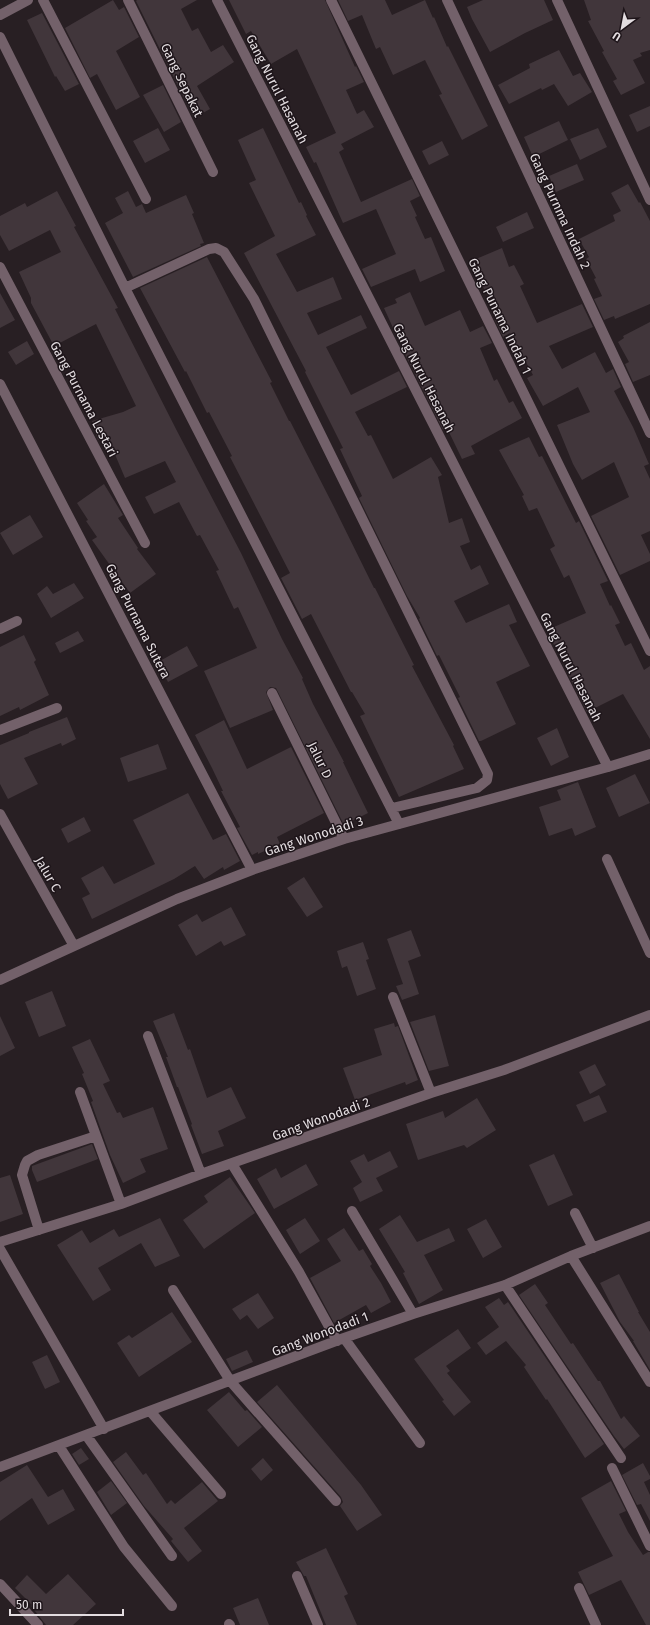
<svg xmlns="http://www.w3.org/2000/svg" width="650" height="1625" viewBox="0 0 650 1625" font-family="'Fira Sans',sans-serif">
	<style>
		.building { fill: #41363b }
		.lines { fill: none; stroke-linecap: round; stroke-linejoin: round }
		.minor { stroke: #73616a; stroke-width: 10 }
		.labels { text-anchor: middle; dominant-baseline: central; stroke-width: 3; stroke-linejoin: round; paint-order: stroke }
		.street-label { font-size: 13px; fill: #e3dde0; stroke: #1e151a }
	</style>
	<rect width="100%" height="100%" fill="#281f23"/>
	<path class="building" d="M113 0 119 10 124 7 139 37 116 51 140 97 116 110 97 74 90 78 65 28Z
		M137 0H197L181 9 192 31 198 28 211 52 223 45 234 62 197 86 210 109 194 118 136 1Z
		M229 0H325L355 67 356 66 364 82 346 90 357 114 364 110 374 127 341 144 344 149 339 152 361 202 412 179 420 196 410 201 417 216 415 217 425 239 431 237 445 271 420 282 415 269 371 287 362 269 396 254 376 209 343 223 316 162 314 163 306 147 336 133 297 49 271 64 251 31 246 34Z
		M338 0H385L392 15 425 0 433 18 434 17 447 47 448 46 488 126 462 140 439 95 442 94 425 60 393 75 380 47 376 49 362 15 348 21Z
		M483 0H544L553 20 525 33 490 52 472 19 467 7Z
		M584 0H650V50L640 53 642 56 633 60 645 83 621 95 613 81 617 79 602 52 604 51 588 21 591 20Z
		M42 13 79 84 65 91 56 76 55 77 27 20Z
		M559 50 573 76 580 73 592 92 568 106 554 84 542 90 541 88 509 104 498 85 530 68 529 64Z
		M163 85 181 122 164 132 143 95Z
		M650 106V126L637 132 629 115Z
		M559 121 568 140 533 157 524 137Z
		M158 128 170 150 145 163 133 141Z
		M263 128 299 203 301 202 307 215 306 216 316 235 276 254 297 292 333 277 342 299 307 313 318 335 361 315 367 328 326 347 351 395 399 371 407 387 355 412 368 436 371 435 393 479 431 457 442 475 438 477 449 523 462 518 470 542 460 546 471 570 480 565 489 584 454 601 466 623 509 604 517 622 509 625 530 666 496 682 516 724 481 741H479L458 698 460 697 439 655 437 656 436 654 419 619 420 618 407 596 359 498 362 496 340 449 343 448 305 372 306 371 244 253 275 236 249 183 256 180 238 140Z
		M598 128 607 147 580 160 570 139Z
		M442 141 449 155 429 165 422 151Z
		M577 164 584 180 556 192 549 176Z
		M628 184 639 203 640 202 650 221V304L615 319 614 316 604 320 594 299 602 296 594 279 596 278 586 259 589 257 579 239 615 221 613 215 621 211 611 193Z
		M57 191 76 226 74 227 118 308 115 309 177 431 241 553 282 639 303 678 302 679 313 704 344 762H343L368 813 344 825 276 688 270 687 266 692 273 710 230 728 204 671 257 648 238 607 234 609 216 571 219 570 200 535 197 536 179 502 154 514 145 497 176 482 165 461 125 478 108 438 98 440 97 437 92 421 123 412 136 406 96 324 54 346 31 303V298L19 272 61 252 50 230 9 251 0 235V216L25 203 27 207Z
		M128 191 136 207 142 204 146 213 186 195 194 213 192 214 204 243 200 244 201 246 133 277 105 223 123 213 115 198Z
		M527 212 534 228 503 242 496 227Z
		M502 248 509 267 514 265 524 284 520 286 537 323 582 304 593 327 549 346 562 369 595 352 606 373 613 369 621 387 614 391 633 427 649 464 644 466 650 479V531L641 535 650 554V561L620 575 591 516 629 497 614 462 582 480 573 464 557 425 590 412 578 387 543 406 527 378 533 375 510 333 503 337 495 320 497 319 496 316 497 315 480 281 484 279 476 259Z
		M207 257 272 382 270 383 289 421H290L334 507 374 588H375L414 665 412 666 454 745 453 746 464 769 399 797 360 716 365 714 352 692H351L311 614 302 619 281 578 290 573 230 457 232 456 209 412 207 413 186 371 185 372 140 288Z
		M410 292 425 326 460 310 470 332 483 326 492 343 480 348 494 381 497 379 509 403 513 401 522 418 471 446 475 454 462 459 447 428 443 430 404 352 384 308 397 303 395 299Z
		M0 293 15 320 0 328Z
		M650 322V375L633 382 625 364 629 362 618 342 624 338 623 336Z
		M27 341 34 354 16 365 8 352Z
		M529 437 539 457 542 456 576 523 579 521 608 581 600 584 610 606 611 605 620 623 615 625 625 646 631 643 644 670 650 666V739L623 694 587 712 568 674 571 672 557 646 555 647 547 630 586 613 569 575 564 578 550 549 555 546 537 508 529 511 522 496 524 495 499 450Z
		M104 484 123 515 118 518 138 548 137 549 156 574 130 593 92 540 97 537 86 521 88 520 77 503Z
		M30 515 43 537 13 555 0 533Z
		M74 583 84 598 51 618 37 594 47 586 53 594Z
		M78 631 84 641 60 653 55 643Z
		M24 635 36 660 34 662 49 695 20 710 19 707 0 716V647Z
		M187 646 198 666 168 682 158 662Z
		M67 717 76 739 62 746 61 743 24 758 38 784 8 799 0 784V745L29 733V732Z
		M224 720 247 769 291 747 324 813 277 837 280 844 258 854V852L252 855 237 828 240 827 221 791H223L212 768 195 735Z
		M557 728 569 757 551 766 537 738Z
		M158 744 167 769 128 782 120 758Z
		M635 774 650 803 619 817 606 788Z
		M578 782 596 827 575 836 572 828 549 836 539 807 561 800 557 790Z
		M188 793 213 840 226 834 240 861 224 870 223 867 204 879 195 866 174 879 92 919 82 898 90 894 81 878 103 866 114 884 155 864 133 820Z
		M84 817 91 831 68 843 61 829Z
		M304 877 323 907 307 917 287 888Z
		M231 907 246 935 224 946 221 941 196 956 178 925 197 914 202 922Z
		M411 930 421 956 408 961 419 994 402 1000 396 986 403 984 387 939Z
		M363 942 369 959 366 960 376 989 357 996 347 966 342 968 337 951Z
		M52 991 66 1026 39 1037 25 1002Z
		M174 1013 188 1050 190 1049 207 1098 231 1087 246 1118 218 1131 224 1146 202 1154 191 1125 192 1124 178 1087H177L166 1057H168L153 1021Z
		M435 1015 449 1066 429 1071 410 1022Z
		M0 1016 15 1048 0 1056Z
		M394 1023 395 1027 398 1026 418 1080 406 1085 405 1082 355 1100 343 1068 382 1055 374 1029Z
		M90 1039 110 1081 103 1084 117 1113 120 1112 123 1118 153 1107 168 1149 140 1159 146 1172 123 1183 110 1155 91 1102 93 1101 82 1074 84 1073 72 1047Z
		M595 1064 606 1085 590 1094 579 1072Z
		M599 1095 607 1112 584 1122 576 1105Z
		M477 1098 496 1130 467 1148 464 1145 418 1160 406 1124 443 1111 445 1118Z
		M92 1144 98 1159 37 1182 32 1170V1166Z
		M390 1151 398 1167 376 1178 383 1191 360 1202 353 1188 362 1182 350 1161 364 1154 368 1162Z
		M554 1154 573 1195 548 1206 529 1165Z
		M306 1164 318 1185 274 1209 257 1179 276 1168 281 1178Z
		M10 1175 23 1214 0 1222V1178Z
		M230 1177 255 1213 204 1249 183 1220 208 1202 204 1196Z
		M400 1215 417 1242 449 1228 455 1241 424 1255 443 1290 419 1304 403 1273 405 1272 379 1229Z
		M160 1218 180 1256 155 1267 141 1243 98 1268 111 1290 93 1301 57 1245 82 1230 90 1243 114 1229 119 1237Z
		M305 1218 320 1241 300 1254 286 1230Z
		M486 1219 502 1247 483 1258 467 1229Z
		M344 1228 359 1251 363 1249 372 1264 370 1266 381 1283 391 1302 371 1313 366 1305 334 1323 310 1278 341 1261 327 1239Z
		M619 1274 639 1312H638L650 1332V1370L633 1341H634L620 1322 600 1283Z
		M535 1284 548 1303 545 1305 571 1344 573 1343 598 1381H600L621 1419 624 1416 640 1436 624 1449 614 1436 519 1295Z
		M258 1293 274 1318 258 1329 247 1315 240 1320 232 1309Z
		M499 1298 504 1305 508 1302 604 1444 585 1458 547 1399 546 1400 524 1367 526 1365 506 1341 486 1355 477 1343 499 1327 485 1307Z
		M172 1312 192 1342 139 1377 117 1343 129 1335 132 1338Z
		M458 1329 471 1348 446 1366 450 1371 447 1373 471 1402 454 1416 442 1401 444 1400 414 1359Z
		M247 1350 253 1362 232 1371 226 1359Z
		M47 1355 60 1382 45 1389 32 1362Z
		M277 1385 361 1485 382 1515 357 1531 340 1506 343 1502 341 1497 257 1402Z
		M229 1392 245 1411 247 1410 262 1427 238 1447 207 1410Z
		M81 1448 89 1459 79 1465 72 1454Z
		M126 1452 143 1475 146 1473 167 1504 171 1500 175 1504 202 1482 218 1501 184 1528 202 1551 188 1562 171 1541 173 1539 144 1506 113 1462Z
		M263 1458 273 1470 261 1481 251 1469Z
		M643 1463 650 1476V1479L644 1482 650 1495V1521L641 1504 637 1505 622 1475Z
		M27 1465 48 1497 63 1489 75 1510 48 1525 32 1498 0 1521V1482Z
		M111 1481 127 1503 111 1515 97 1492Z
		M611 1481 626 1511 619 1514 628 1532 643 1555 648 1552H650V1625H646L621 1580 589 1595 578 1572 613 1556 581 1498Z
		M326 1548 348 1594 344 1596 357 1625H326L306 1576H304L296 1562Z
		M68 1574 96 1604 73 1625H46L31 1606 32 1605 15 1588 27 1575 46 1594Z
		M258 1598 269 1625H240L233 1608Z"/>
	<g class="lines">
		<path class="minor" d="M43 0 146 199
			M128 0 213 172
			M217 0 608 767
			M331 0 650 651
			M447 0 650 433
			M557 0 650 200
			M0 15 28 0
			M0 37 125 288 399 824
			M0 267 145 543
			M125 288 209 249 216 248 224 252 254 299 488 774 487 780 477 788 392 808
			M0 384 252 870
			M0 629 17 621
			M272 693 344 839
			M0 730 57 708
			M0 814 74 946
			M607 859 650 953
			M0 980 177 899 252 870 344 839 608 767 650 754
			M393 997 431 1093
			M148 1036 201 1174
			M80 1092 121 1204
			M232 1164 299 1272 337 1341
			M352 1211 413 1314
			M575 1213 593 1248
			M39 1230 22 1175 25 1165 27 1161 38 1155 96 1136
			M0 1242 121 1204 201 1174 431 1093 504 1070 650 1015
			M0 1249 104 1429
			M571 1256 650 1382
			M505 1285 621 1458
			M173 1290 231 1382 336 1501
			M344 1338 420 1443
			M150 1411 221 1494
			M86 1435 172 1556
			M59 1446 124 1547 172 1606
			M0 1467 344 1338 413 1314 505 1285 571 1256 650 1226
			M612 1468 650 1546
			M297 1576 318 1625
			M0 1584 38 1625
			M579 1588 596 1625
			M229 1624 230 1625"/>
	</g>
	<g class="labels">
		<g class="street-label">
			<text transform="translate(182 80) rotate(64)">Gang Sepakat</text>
			<text transform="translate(277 89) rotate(63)">Gang Nurul Hasanah</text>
			<text transform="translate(560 211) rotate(65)">Gang Purnma Indah 2</text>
			<text transform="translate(500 316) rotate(64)">Gang Punama Indah 1</text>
			<text transform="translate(424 378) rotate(63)">Gang Nurul Hasanah</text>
			<text transform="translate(84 399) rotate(62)">Gang Purnama Lestari</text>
			<text transform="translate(138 621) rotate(63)">Gang Purnama Sutera</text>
			<text transform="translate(571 667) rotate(63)">Gang Nurul Hasanah</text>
			<text transform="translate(320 760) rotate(64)">Jalur D</text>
			<text transform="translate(314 836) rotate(-18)">Gang Wonodadi 3</text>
			<text transform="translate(48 874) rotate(60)">Jalur C</text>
			<text transform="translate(321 1119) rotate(-20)">Gang Wonodadi 2</text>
			<text transform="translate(320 1334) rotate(-21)">Gang Wonodadi 1</text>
		</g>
	</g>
	<g transform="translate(622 28) rotate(212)" stroke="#1e151a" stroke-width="3" paint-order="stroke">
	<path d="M0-3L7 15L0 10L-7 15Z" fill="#e3dde0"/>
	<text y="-6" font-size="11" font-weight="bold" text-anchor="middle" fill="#e3dde0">U</text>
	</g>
	<path d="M10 1609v6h113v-6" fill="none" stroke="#e3dde0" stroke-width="2"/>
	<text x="16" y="1609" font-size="12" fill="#e3dde0" stroke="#1e151a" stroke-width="3" paint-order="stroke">50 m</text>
</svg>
